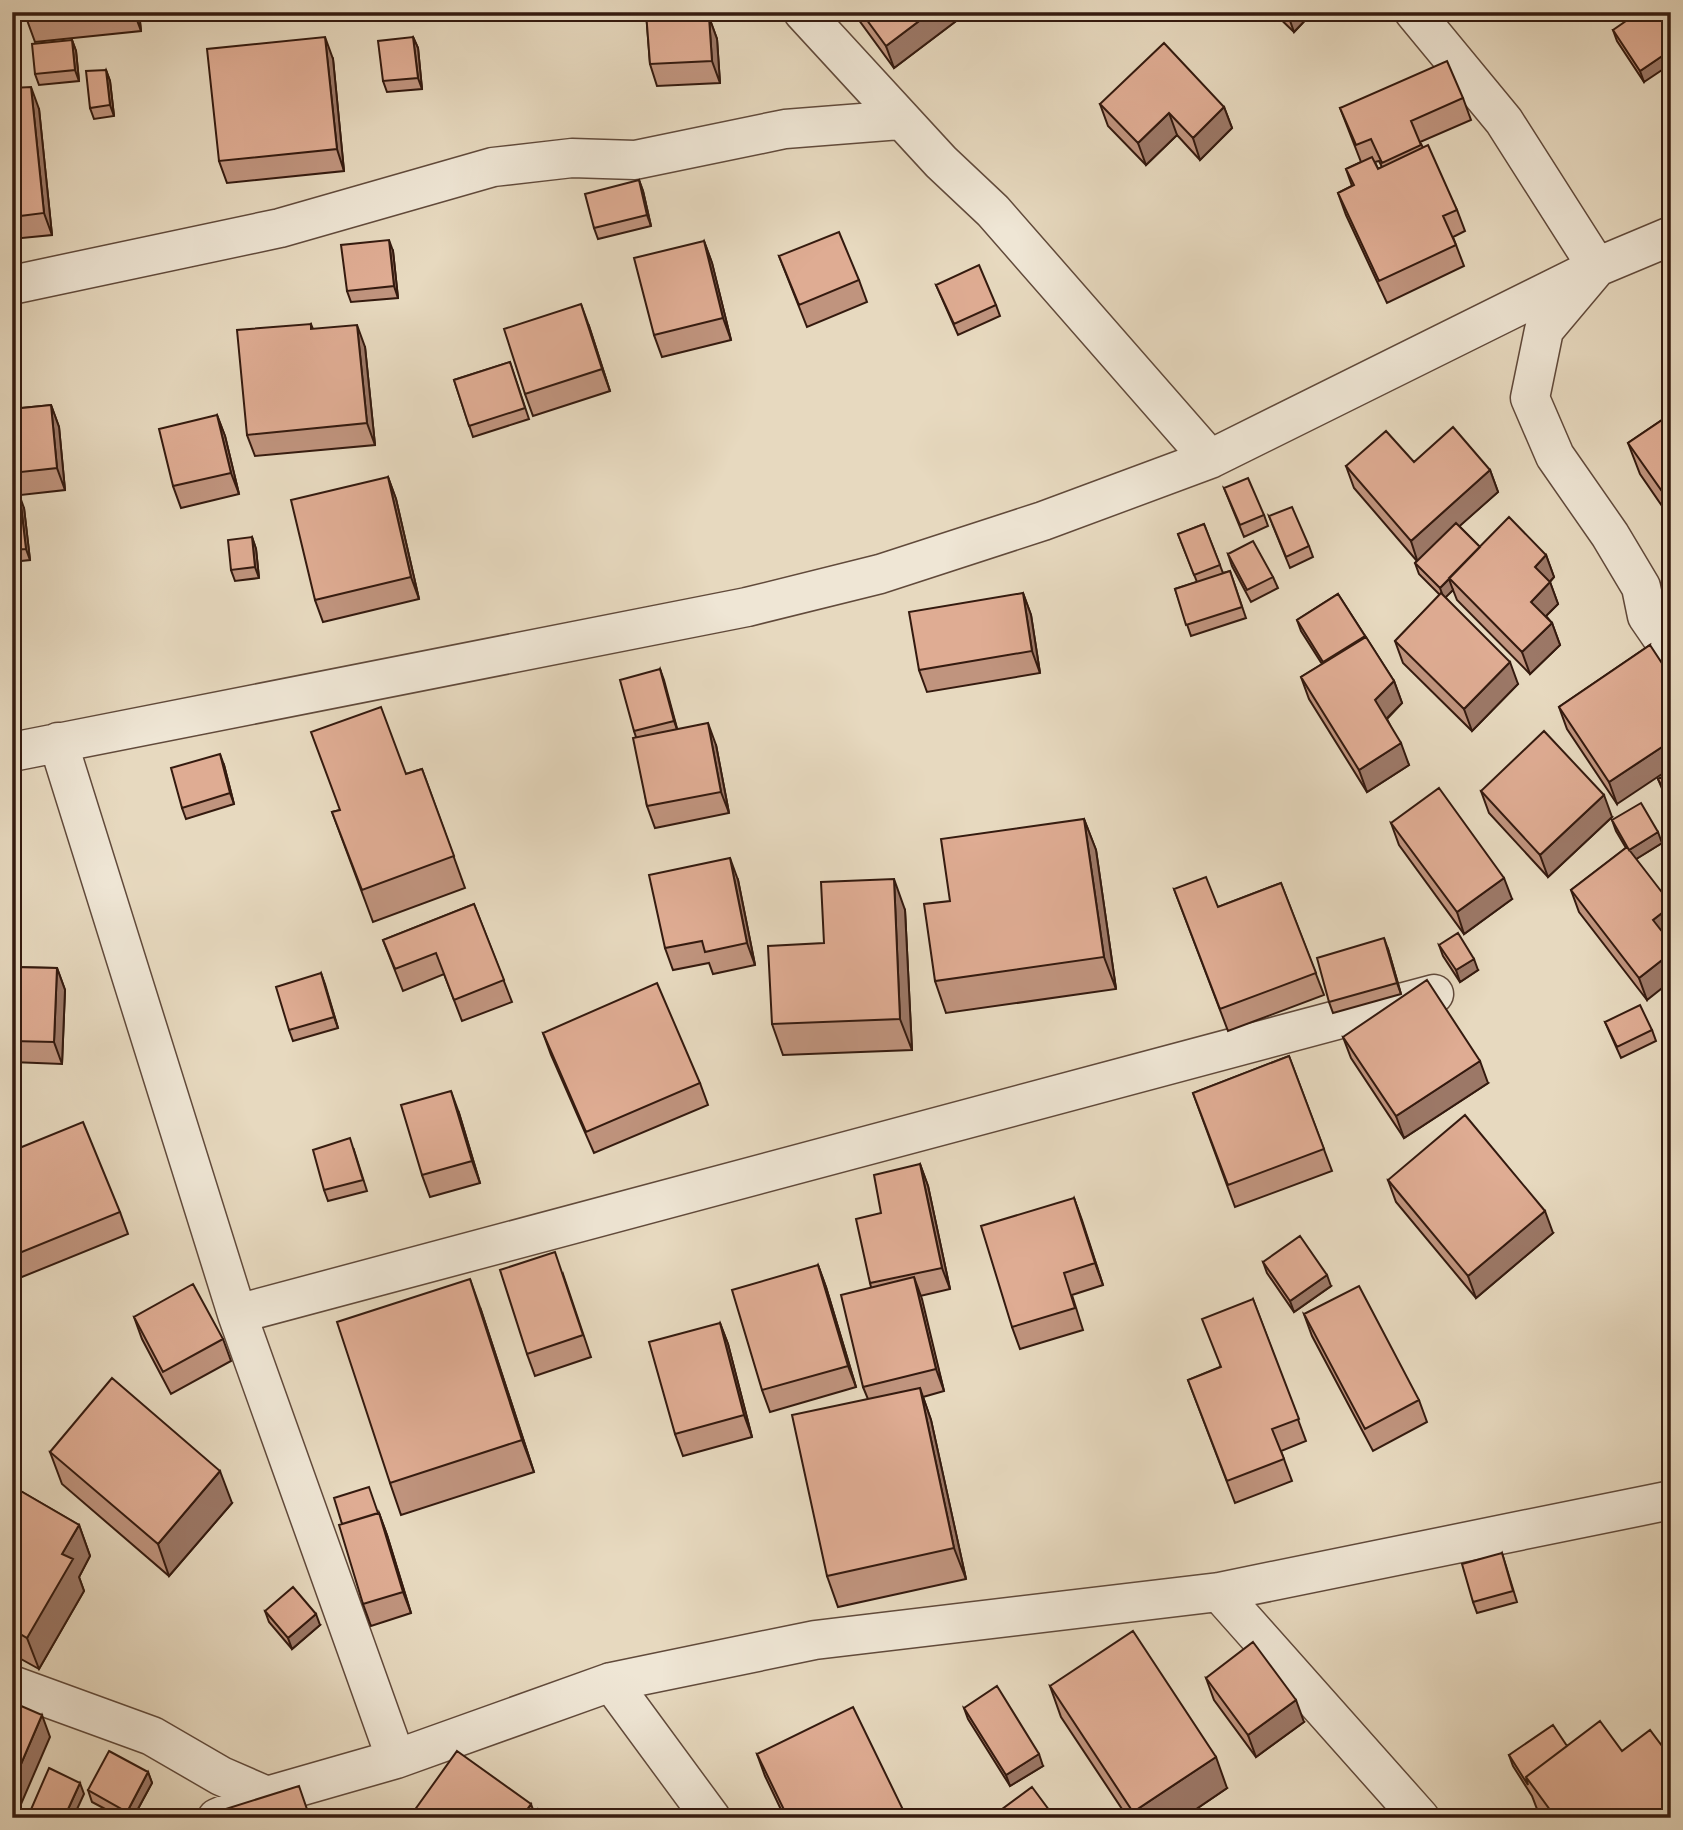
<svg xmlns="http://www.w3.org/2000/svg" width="1683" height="1830" viewBox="0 0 1683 1830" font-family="'IM FELL DW Pica',serif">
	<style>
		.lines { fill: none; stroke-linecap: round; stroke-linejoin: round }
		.minor-casing { stroke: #614a3b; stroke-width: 41 }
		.minor { stroke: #efe6d5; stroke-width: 38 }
		.wall { fill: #c0947e; stroke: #341a0f; stroke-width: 2; fill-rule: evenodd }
		.shaded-wall { fill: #9c7867; stroke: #341a0f; stroke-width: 2 }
		.building { fill: #dfac93; stroke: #341a0f; stroke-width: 2 }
	</style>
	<rect width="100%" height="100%" fill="#e7d9bf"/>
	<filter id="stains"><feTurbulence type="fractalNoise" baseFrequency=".00286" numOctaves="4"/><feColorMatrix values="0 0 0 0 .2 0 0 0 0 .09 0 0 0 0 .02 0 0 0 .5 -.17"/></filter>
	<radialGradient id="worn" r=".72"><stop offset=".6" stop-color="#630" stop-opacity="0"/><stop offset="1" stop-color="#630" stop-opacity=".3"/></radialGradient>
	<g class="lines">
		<g class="minor-casing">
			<path id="minor" d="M803 12 941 162 993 211 1210 459
				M1414 12 1504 121 1597 267 1544 330 1530 398 1555 456 1610 535 1641 587 1647 616 1671 651
				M12 285 280 228 493 167 572 158 635 160 785 129 900 120
				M58 742 237 1314 396 1759
				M12 752 747 607 880 574 1043 521 1210 459 1597 267 1671 236
				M237 1314 1434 994
				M1219 1592 1420 1818
				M611 1682 711 1818
				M12 1685 152 1736 221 1776 267 1796
				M217 1818 267 1796 396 1759 611 1682 815 1640 1219 1592 1671 1500"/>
		</g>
		<use href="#minor" class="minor"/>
	</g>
	<path class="wall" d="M26 12H139L141 31 35 42 27 20Z
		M646 12H702V18L709 17 717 39 720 83 657 86 650 64Z
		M853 12H968L894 68Z
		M1273 12H1313L1294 32Z
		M1613 30 1671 31 1644 82 1617 41Z
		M413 37 418 48 422 89 387 92 383 81Z
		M72 40 76 51 79 81 39 85 35 74Z
		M333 59 344 171 227 183 219 161Z
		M106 70 110 81 114 116 94 119 90 108Z
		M12 88 39 109 52 235 12 239Z
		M1463 98 1471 120 1420 142 1457 210 1465 231 1453 237 1464 266 1387 303 1346 215 1338 193 1352 186 1346 169 1361 162 1340 108ZM1379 161 1382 167 1378 169 1375 162Z
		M1100 104 1224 107 1232 128 1200 160 1177 135 1146 165 1108 126Z
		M639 180 643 191 651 226 598 239 594 228Z
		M704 241 712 263 731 340 662 357 654 335Z
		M393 251 398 298 351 302 347 291Z
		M779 256 859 280 867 302 807 327Z
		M936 285 996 305 1000 316 958 335Z
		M311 324 313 329 365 347 375 445 255 456 247 435Z
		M589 326 610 391 533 416 525 394Z
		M510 362 529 419 473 437 454 380Z
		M51 405 59 427 65 490 12 496V409Z
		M1671 414V519L1640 474 1628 443Z
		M217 415 225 436 239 494 181 508 173 486Z
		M1414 462 1490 470 1498 492 1459 526 1480 547 1546 555 1554 577 1550 582 1558 604 1546 616 1552 623 1560 645 1530 674 1457 600 1453 590 1445 597 1518 684 1472 731 1403 663 1395 641 1440 595 1419 574 1415 563 1417 561 1354 488 1346 466Z
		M388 477 396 499 419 599 323 622 315 600Z
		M1224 488 1264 515 1268 526 1244 537Z
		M12 498 24 508 30 560 12 562Z
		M1269 516 1309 546 1313 557 1290 568Z
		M1204 524 1223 573 1230 571 1246 618 1191 636 1175 589 1197 582 1178 534Z
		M252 537 256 549 259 578 235 581 231 570Z
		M1228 554 1273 577 1278 588 1251 602 1232 566Z
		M1023 593 1031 615 1040 673 927 692 919 670Z
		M1338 594 1394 681 1402 703 1387 719 1409 765 1367 792 1309 699 1301 677 1322 664 1301 631 1297 620Z
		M1650 645 1617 804 1567 729 1559 707Z
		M660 669 677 729 716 745 729 813 655 828 647 806 636 737 634 731Z
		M224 765 234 804 186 819 182 808Z
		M422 769 465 888 373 922 332 812 340 810 406 774Z
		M1671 773V810L1658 779Z
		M1481 791 1612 817 1548 877 1489 813Z
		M1084 819 1096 850 1116 989 946 1013 935 981 950 901Z
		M1612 820 1662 843 1636 859 1667 938 1647 1000 1579 912 1571 890 1626 848 1616 831Z
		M1391 823 1512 899 1464 934 1399 845Z
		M738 880 755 965 713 974 709 963 673 970 665 948Z
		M1281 883 1324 995 1228 1031 1174 889 1218 907Z
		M474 904 512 1002 462 1021 444 974 403 991 383 940Z
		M905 910 912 1050 783 1055 772 1024 824 943Z
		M1439 945 1478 970 1460 982 1443 956Z
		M1388 949 1401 994 1333 1013 1329 1002Z
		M12 967 57 968 65 990 62 1064 12 1062Z
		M321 973 338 1028 293 1041 289 1030Z
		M1605 1022 1652 1030 1656 1041 1621 1058Z
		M543 1033 700 1083 708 1105 594 1153 551 1055Z
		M1343 1037 1488 1083 1404 1138 1351 1058Z
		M1289 1056 1332 1171 1235 1207 1193 1093Z
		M459 1113 480 1183 430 1197 422 1175Z
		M354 1150 367 1191 328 1201 324 1190Z
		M12 1151 120 1212 128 1234 12 1281Z
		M920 1164 928 1186 950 1289 920 1296 944 1391 923 1397 931 1420 966 1579 838 1607 827 1576 868 1399 863 1387 871 1287 870 1283 881 1213Z
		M1388 1180 1553 1233 1476 1298 1396 1202Z
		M1074 1198 1103 1285 1072 1295 1083 1330 1020 1349 1012 1327Z
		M1263 1262 1331 1286 1294 1312 1267 1273Z
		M818 1265 826 1287 856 1387 770 1412 762 1390Z
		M563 1274 591 1357 535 1376 527 1354Z
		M1253 1299 1306 1441 1281 1451 1292 1481 1235 1503 1188 1380 1220 1367Z
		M481 1310 534 1472 401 1515 390 1483Z
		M1304 1314 1419 1400 1427 1422 1373 1451 1312 1336Z
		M134 1317 223 1339 231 1361 171 1394 142 1339Z
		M720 1323 728 1344 752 1437 683 1456 675 1434Z
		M50 1452 232 1503 169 1576 62 1484Z
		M12 1486 79 1525 90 1556 79 1577 84 1591 39 1669 12 1654Z
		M379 1513 387 1535 411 1613 371 1626 363 1604Z
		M1502 1553 1517 1602 1477 1613 1473 1602Z
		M265 1611 320 1625 292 1649 269 1622Z
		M1206 1678 1304 1722 1256 1757 1214 1700Z
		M1050 1686 1227 1788 1183 1818H1128L1061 1717Z
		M964 1708 1043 1766 1010 1786 968 1719Z
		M1567 1746 1671 1818H1544L1537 1809 1532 1796 1513 1766 1509 1755Z
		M757 1754 907 1818H785L765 1776Z
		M148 1772 152 1783 133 1818H122L92 1802 88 1790Z"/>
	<path class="shaded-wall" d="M134 12H139L141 31Z
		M696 12H702L704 41 696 19Z
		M931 12H968L894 68 886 46Z
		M1287 12H1313L1294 32Z
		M709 17 717 39 720 83 712 61Z
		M325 37 333 59 344 171 337 149Z
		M413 37 418 48 422 89 418 78Z
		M72 40 76 51 79 81 75 70Z
		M1671 50V64L1644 82 1640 71Z
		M106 70 110 81 114 116 110 105Z
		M31 87 39 109 52 235 44 213Z
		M1224 107 1232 128 1200 160 1193 138Z
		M1169 113 1177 135 1146 165 1138 143Z
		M639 180 643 191 651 226 647 215Z
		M389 240 393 251 398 298 394 286Z
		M704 241 712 263 731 340 723 318Z
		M581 304 589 326 610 391 602 369Z
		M357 325 365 347 375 445 367 423Z
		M51 405 59 427 65 490 57 468Z
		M217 415 225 436 239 494 231 473Z
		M1490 470 1498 492 1418 563 1411 541Z
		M388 477 396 499 419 599 411 577Z
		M20 497 24 508 30 560 26 549Z
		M252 537 256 549 259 578 255 567Z
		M1546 555 1554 577 1543 589 1535 567Z
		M1449 579 1453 590 1444 599 1440 588Z
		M1550 582 1558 604 1539 623 1531 602Z
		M1023 593 1031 615 1040 673 1032 651Z
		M1552 623 1560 645 1530 674 1522 652Z
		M1365 636 1369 647 1327 673 1323 662Z
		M1510 662 1518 684 1472 731 1464 709Z
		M660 669 664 680 678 732 674 721Z
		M1394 681 1402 703 1383 722 1375 700Z
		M708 723 716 745 729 813 721 792Z
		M1671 741V768L1617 804 1609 782Z
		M1401 743 1409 765 1367 792 1359 770Z
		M220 754 224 765 234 804 230 793Z
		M1604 795 1612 817 1548 877 1540 855Z
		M1084 819 1096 850 1116 989 1104 957Z
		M1658 832 1662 843 1633 861 1629 850Z
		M730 858 738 880 755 965 747 943Z
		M1504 878 1512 899 1464 934 1457 912Z
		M894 879 905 910 912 1050 900 1019Z
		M1671 906V935L1661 942 1653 920Z
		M1384 938 1388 949 1401 994 1397 983Z
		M1671 953V981L1647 1000 1639 978Z
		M1474 959 1478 970 1460 982 1456 970Z
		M57 968 65 990 62 1064 54 1042Z
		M321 973 325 984 338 1028 334 1017Z
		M1480 1061 1488 1083 1404 1138 1396 1116Z
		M451 1091 459 1113 480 1183 472 1161Z
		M920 1164 928 1186 950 1289 942 1268Z
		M1074 1198 1082 1220 1103 1285 1095 1263Z
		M1545 1211 1553 1233 1476 1298 1468 1276Z
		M818 1265 826 1287 856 1387 848 1366Z
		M1327 1275 1331 1286 1294 1312 1290 1301Z
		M914 1277 922 1299 944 1391 936 1369Z
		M470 1279 481 1310 534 1472 522 1440Z
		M720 1323 728 1344 752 1437 744 1415Z
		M920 1388 931 1420 966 1579 954 1548Z
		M220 1471 232 1503 169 1576 158 1544Z
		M379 1513 387 1535 411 1613 403 1592Z
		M79 1525 90 1556 79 1577 84 1591 39 1669 27 1638 62 1554Z
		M316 1614 320 1625 292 1649 288 1638Z
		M1296 1700 1304 1722 1256 1757 1248 1735Z
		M42 1715 50 1737 15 1818H12V1785Z
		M1039 1754 1043 1766 1010 1786 1006 1775Z
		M1216 1757 1227 1788 1183 1818H1135L1133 1812Z
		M148 1772 152 1783 133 1818H129L127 1812Z
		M80 1783 84 1794 73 1818H64Z
		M531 1804 536 1818H521Z"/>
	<path class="building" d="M26 12H106L27 20Z
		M646 12H696V19L709 17 712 61 650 64Z
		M861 12H931L886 46Z
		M1639 12H1658L1671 31V50L1640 71 1613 30Z
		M325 37 337 149 219 161 207 49Z
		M413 37 418 78 383 81 378 41Z
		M72 40 75 70 35 74 32 44Z
		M1164 43 1224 107 1193 138 1169 113 1138 143 1100 104Z
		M1447 61 1463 98 1411 121 1421 145 1382 163 1371 139 1356 145 1340 108Z
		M106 70 110 105 90 108 86 71Z
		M31 87 44 213 12 217V88Z
		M1428 145 1457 210 1443 216 1456 245 1379 281 1338 193 1354 185 1346 169 1372 157 1378 169Z
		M639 180 647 215 594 228 585 194Z
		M839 232 859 280 799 305 779 256Z
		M389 240 394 286 347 291 341 245Z
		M704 241 723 318 654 335 634 258Z
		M979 265 996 305 954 324 936 285Z
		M581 304 602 369 525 394 504 329Z
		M311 324V329L357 325 367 423 247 435 237 330Z
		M510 362 525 408 469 426 454 380Z
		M51 405 57 468 12 473V409Z
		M1671 414V504L1628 443Z
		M217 415 231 473 173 486 159 429Z
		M1453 427 1490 470 1411 541 1346 466 1386 431 1414 462Z
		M388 477 411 577 315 600 291 500Z
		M1248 478 1264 515 1240 525 1224 488Z
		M20 497 26 549 12 550V498Z
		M1292 507 1309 546 1286 557 1269 516Z
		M1509 517 1546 555 1535 567 1550 582 1531 602 1552 623 1522 652 1449 578Z
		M1456 523 1480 547 1440 588 1415 563Z
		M1204 524 1220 565 1194 575 1178 534Z
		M252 537 255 567 231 570 228 540Z
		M1253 541 1273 577 1247 590 1228 554Z
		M1230 571 1242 607 1186 625 1175 589Z
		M1023 593 1032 651 919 670 909 612Z
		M1441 593 1510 662 1464 709 1395 641Z
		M1338 594 1365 636 1323 662 1297 620Z
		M1366 637 1394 681 1375 700 1401 743 1359 770 1301 677Z
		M1650 645 1671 677V741L1609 782 1559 707Z
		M660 669 674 721 634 731 620 680Z
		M381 707 406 774 422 769 454 856 362 890 332 812 340 810 311 732Z
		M708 723 721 792 647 806 633 738Z
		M1544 731 1604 795 1540 855 1481 791Z
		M220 754 230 793 182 808 171 768Z
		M1671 773V804L1658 779Z
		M1439 788 1504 878 1457 912 1391 823Z
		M1641 803 1658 832 1629 850 1612 820Z
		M1084 819 1104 957 935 981 924 904 950 901 941 839Z
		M1627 847 1671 904V906L1653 920 1671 943V953L1639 978 1571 890Z
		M730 858 747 943 705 952 702 941 665 948 649 875Z
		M1206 877 1218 907 1281 883 1316 973 1220 1009 1174 889Z
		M894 879 900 1019 772 1024 768 946 824 943 821 882Z
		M474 904 504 980 454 1000 436 953 395 969 383 940Z
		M1458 933 1474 959 1456 970 1439 945Z
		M1384 938 1397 983 1329 1002 1317 958Z
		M12 967 57 968 54 1042 12 1041Z
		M321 973 334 1017 289 1030 276 987Z
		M1427 980 1480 1061 1396 1116 1343 1037Z
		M657 983 700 1083 586 1132 543 1033Z
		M1640 1005 1652 1030 1617 1047 1605 1022Z
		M1289 1056 1324 1149 1228 1185 1193 1093Z
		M451 1091 472 1161 422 1175 401 1105Z
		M1465 1115 1545 1211 1468 1276 1388 1180Z
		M83 1122 120 1212 12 1256V1151Z
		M350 1138 363 1180 324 1190 313 1150Z
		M920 1164 942 1268 870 1283 856 1219 881 1213 874 1175Z
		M1074 1198 1095 1263 1064 1273 1075 1308 1012 1327 981 1226Z
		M1300 1236 1327 1275 1290 1301 1263 1262Z
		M555 1252 583 1335 527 1354 500 1270Z
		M818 1265 848 1366 762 1390 732 1290Z
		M914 1277 936 1369 863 1387 841 1295Z
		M470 1279 522 1440 390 1483 337 1322Z
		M193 1284 223 1339 163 1372 134 1317Z
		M1359 1286 1419 1400 1365 1429 1304 1314Z
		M1253 1299 1299 1419 1272 1429 1284 1459 1227 1481 1188 1380 1221 1367 1202 1319Z
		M720 1323 744 1415 675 1434 649 1342Z
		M112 1378 220 1471 158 1544 50 1452Z
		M920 1388 954 1548 827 1576 792 1415Z
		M12 1486 79 1525 62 1554 73 1559 27 1638 12 1629Z
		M369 1487 378 1513 342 1524 334 1498Z
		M379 1513 403 1592 363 1604 339 1525Z
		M1502 1553 1513 1591 1473 1602 1462 1564Z
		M293 1587 316 1614 288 1638 265 1611Z
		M1133 1631 1216 1757 1133 1812 1050 1686Z
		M1253 1642 1296 1700 1248 1735 1206 1678Z
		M997 1686 1039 1754 1006 1775 964 1708Z
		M12 1702 42 1715 12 1785Z
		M853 1707 907 1818H788L757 1754Z
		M1600 1721 1622 1751 1650 1730 1671 1758V1813L1664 1818H1556L1526 1777Z
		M1553 1725 1567 1746 1526 1777 1528 1785 1509 1755Z
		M109 1751 148 1772 127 1812 88 1790Z
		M457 1751 531 1804 521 1818H409Z
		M49 1768 80 1783 64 1818H36L29 1814Z
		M299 1786 310 1818H211L210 1814Z
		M1032 1787 1055 1818H990Z
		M538 1809 551 1818H532Z"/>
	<rect width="1683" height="1830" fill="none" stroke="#e7d9bf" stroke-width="42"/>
	<rect x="14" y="14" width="1655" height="1802" fill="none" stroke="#341a0f" stroke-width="3.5"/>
	<rect x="21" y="21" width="1641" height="1788" fill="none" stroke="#341a0f" stroke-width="2"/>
	<rect width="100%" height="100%" filter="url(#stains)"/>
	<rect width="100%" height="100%" fill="url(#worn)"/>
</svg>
